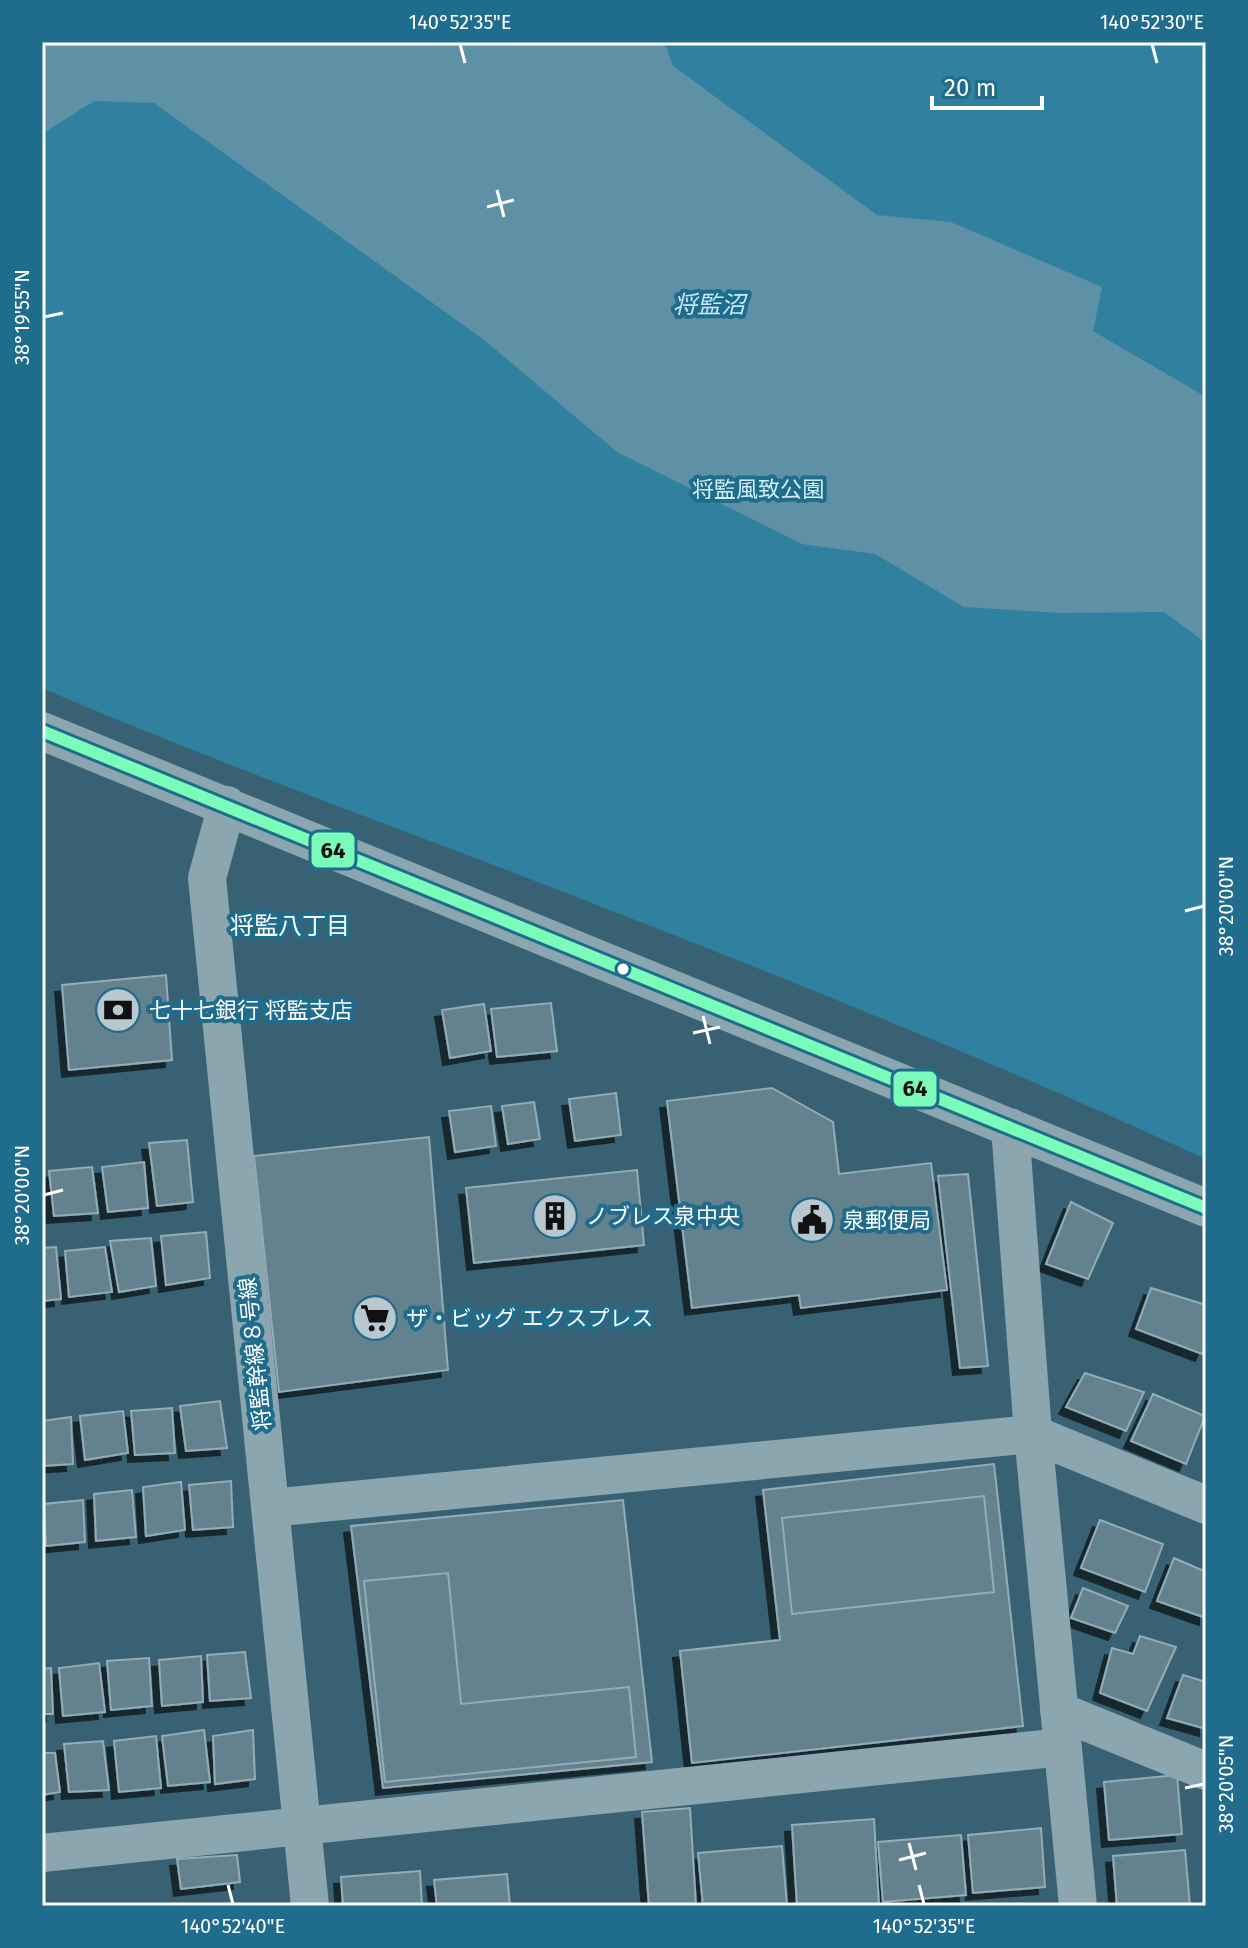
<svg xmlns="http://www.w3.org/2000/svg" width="1248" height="1948" viewBox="0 0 1248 1948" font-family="'Fira Sans','Noto Sans JP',sans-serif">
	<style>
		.green { fill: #3081a0 }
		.water { fill: #5e91a6 }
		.building { fill: #63828e; stroke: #93acb6; stroke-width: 2; filter: url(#shadow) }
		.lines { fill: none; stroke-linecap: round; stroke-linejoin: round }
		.minor { stroke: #8ca6b0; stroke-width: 38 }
		.bus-1-casing { stroke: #1f6c8c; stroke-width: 18 }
		.bus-1 { stroke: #7afbb9; stroke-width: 12 }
		.ticks { fill: none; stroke: #fff; stroke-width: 3 }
		.bus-dot { fill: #fff; stroke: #1f6c8c; stroke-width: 3 }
		.labels { text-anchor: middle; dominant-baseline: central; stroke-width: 8; stroke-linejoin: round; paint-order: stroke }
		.park-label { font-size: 22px; fill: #d1eef9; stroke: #1f6c8c }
		.poi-label { font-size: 22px; fill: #fff; stroke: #1f6c8c; text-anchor: start }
		.street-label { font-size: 22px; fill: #fff; stroke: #1f6c8c }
		.water-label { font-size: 24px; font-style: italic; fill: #c6e9f5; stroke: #1f6c8c }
		.neighbourhood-label { font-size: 24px; fill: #fff; stroke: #1f6c8c }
		.line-badge { stroke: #1f6c8c; stroke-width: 3 }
		.pale-badge-label { font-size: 22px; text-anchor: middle; font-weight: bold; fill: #111 }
		.neatline { fill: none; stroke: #fff; stroke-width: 3 }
		.ticks-label { font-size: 20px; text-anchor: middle; fill: #fff }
	</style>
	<defs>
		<filter id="shadow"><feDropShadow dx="-7" dy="7" stdDeviation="0" flood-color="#0009"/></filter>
	</defs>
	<rect width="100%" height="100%" fill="#386274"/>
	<path class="green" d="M42 42H1206V1159C985 1057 757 967 530 879 367 816 202 757 42 688Z"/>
	<path class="water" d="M42 42H664L673 66 877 215 951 222 1102 287 1093 331 1206 397V643L1164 612 1061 613 964 607 875 554 802 544 617 452 483 339 154 103 94 101 42 134Z"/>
	<path class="building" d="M166 975 172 1060 69 1070 62 985Z
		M551 1003 557 1051 497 1057 491 1009Z
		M484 1004 491 1051 450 1058 442 1010Z
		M772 1088 833 1122 839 1174 931 1163 947 1290 801 1308 799 1295 692 1308 667 1101Z
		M616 1093 621 1135 575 1141 569 1099Z
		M534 1102 540 1139 508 1144 502 1106Z
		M491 1106 496 1146 455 1152 449 1111Z
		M429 1137 448 1370 279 1392 254 1156Z
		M187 1140 193 1202 157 1206 149 1143Z
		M144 1162 148 1208 108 1212 102 1167Z
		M92 1167 98 1213 54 1216 49 1171Z
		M637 1170 644 1245 474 1263 466 1188Z
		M968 1174 988 1366 960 1368 938 1176Z
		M1071 1202 1113 1223 1088 1279 1046 1264Z
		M206 1232 210 1278 166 1285 161 1236Z
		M151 1238 156 1286 119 1292 110 1241Z
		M56 1247 61 1299 42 1301V1248Z
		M105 1247 112 1292 69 1297 65 1251Z
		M1151 1288 1206 1305V1345L1202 1354 1136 1329Z
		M1085 1373 1144 1392 1126 1431 1066 1407Z
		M1153 1394 1205 1416 1186 1464 1131 1441Z
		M220 1401 227 1448 186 1451 180 1406Z
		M172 1408 175 1453 135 1455 131 1411Z
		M123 1411 128 1453 85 1460 80 1416Z
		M71 1417 73 1464 42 1466V1421Z
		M994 1464 1023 1726 692 1763 680 1651 780 1640 763 1490Z
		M231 1481 233 1527 193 1530 189 1485Z
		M181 1482 185 1530 146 1536 143 1487Z
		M132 1490 136 1537 96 1541 94 1494Z
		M984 1496 994 1592 792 1614 782 1518Z
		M83 1500 85 1542 46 1546 44 1504Z
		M623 1500 652 1762 383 1788 351 1526Z
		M1100 1520 1163 1544 1145 1592 1081 1568Z
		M1174 1558 1206 1572V1618L1157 1601Z
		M448 1573 461 1704 629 1687 636 1757 385 1782 364 1581Z
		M1083 1588 1128 1606 1115 1633 1071 1618Z
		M1140 1636 1176 1647 1147 1711 1100 1693 1112 1648 1133 1654Z
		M245 1652 251 1698 210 1701 207 1655Z
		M201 1656 203 1702 162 1706 159 1660Z
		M149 1658 152 1706 111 1710 107 1661Z
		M99 1663 105 1712 63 1716 59 1668Z
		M51 1668 53 1714H42V1669Z
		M1183 1675 1206 1682V1729L1167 1718Z
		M204 1730 210 1782 168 1786 162 1736Z
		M253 1730 255 1779 215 1784 213 1736Z
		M156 1736 161 1788 119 1792 114 1741Z
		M103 1741 109 1790 69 1792 64 1744Z
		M42 1753H55L60 1792 42 1795Z
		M1177 1775 1182 1834 1109 1840 1104 1782Z
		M690 1808 696 1906H649L642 1812Z
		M874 1819 879 1906H797L792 1825Z
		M1041 1828 1045 1887 973 1893 968 1835Z
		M961 1835 966 1895 883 1902 878 1842Z
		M782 1846 787 1906H703L698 1853Z
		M1185 1850 1190 1906H1117L1113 1856Z
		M237 1855 240 1882 181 1889 177 1859Z
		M420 1871 422 1906H343L341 1877Z
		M507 1874 510 1906H437L434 1880Z"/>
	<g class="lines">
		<path class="minor" d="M42 731 1206 1208
			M227 805 207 878 310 1906
			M1010 1127 1033 1434 1078 1906
			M270 1508 1033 1434 1206 1505
			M1059 1711 1206 1771
			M42 1853 1063 1747"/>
		<g class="bus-1-casing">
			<path id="bus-1" d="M42 731 1206 1208"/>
		</g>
		<use href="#bus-1" class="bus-1"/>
	</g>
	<path class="ticks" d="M460 44 465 63M1152 44 1157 63M497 190 504 217M487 207 514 200M44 317 63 313M1185 911 1204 906M703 1016 710 1044M693 1033 720 1027M44 1195 63 1190M1185 1788 1204 1784M909 1843 916 1870M899 1860 926 1853M228 1885 233 1904M919 1885 924 1904"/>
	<defs>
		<g id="bank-disc" transform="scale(2.3)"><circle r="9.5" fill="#b9c8ce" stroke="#1f6c8c"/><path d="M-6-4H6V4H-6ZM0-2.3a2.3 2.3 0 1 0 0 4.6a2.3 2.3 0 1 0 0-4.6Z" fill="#111"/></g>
		<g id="building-disc" transform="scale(2.3)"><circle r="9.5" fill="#b9c8ce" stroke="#1f6c8c"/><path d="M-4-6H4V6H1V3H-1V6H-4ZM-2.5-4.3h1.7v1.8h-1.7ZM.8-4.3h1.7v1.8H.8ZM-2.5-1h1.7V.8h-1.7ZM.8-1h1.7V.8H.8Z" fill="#111"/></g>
		<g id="civic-disc" transform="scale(2.3)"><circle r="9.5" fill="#b9c8ce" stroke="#1f6c8c"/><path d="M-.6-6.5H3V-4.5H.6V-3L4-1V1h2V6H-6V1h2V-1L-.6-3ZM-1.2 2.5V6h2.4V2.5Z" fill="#111"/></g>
		<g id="supermarket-disc" transform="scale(2.3)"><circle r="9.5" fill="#b9c8ce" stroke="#1f6c8c"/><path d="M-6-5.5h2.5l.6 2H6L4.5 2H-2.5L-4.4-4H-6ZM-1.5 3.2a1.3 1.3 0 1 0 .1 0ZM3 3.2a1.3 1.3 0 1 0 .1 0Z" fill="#111"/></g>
	</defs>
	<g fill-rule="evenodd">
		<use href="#bank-disc" x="118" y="1010"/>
		<use href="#building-disc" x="555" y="1216"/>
		<use href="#civic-disc" x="812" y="1220"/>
		<use href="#supermarket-disc" x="375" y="1318"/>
	</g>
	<circle class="bus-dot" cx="623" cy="969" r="7"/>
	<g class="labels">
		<g class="park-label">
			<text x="758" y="489">将監風致公園</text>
		</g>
		<g class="poi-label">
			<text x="149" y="1010">七十七銀行 将監支店</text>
			<text x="586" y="1216">ノブレス泉中央</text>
			<text x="843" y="1220">泉郵便局</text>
			<text x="406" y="1318">ザ・ビッグ エクスプレス</text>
		</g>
		<g class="street-label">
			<text transform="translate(255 1354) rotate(-96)">将監幹線８号線</text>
		</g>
		<g class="water-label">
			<text x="709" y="305">将監沼</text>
		</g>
		<g class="neighbourhood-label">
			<text x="290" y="926">将監八丁目</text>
		</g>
	</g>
	<g class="line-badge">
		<rect x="310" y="831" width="46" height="38" rx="8" fill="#7afbb9"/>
		<rect x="892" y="1070" width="46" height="38" rx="8" fill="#7afbb9"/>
	</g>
	<g class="pale-badge-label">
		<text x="333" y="858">64</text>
		<text x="915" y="1096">64</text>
	</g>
	<rect width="1248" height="1948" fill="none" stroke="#1f6c8c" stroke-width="88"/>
	<path d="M932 96v12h110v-12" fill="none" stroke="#ffffff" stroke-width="4"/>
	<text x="944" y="96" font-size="24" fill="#ffffff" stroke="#1f6c8c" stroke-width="6" paint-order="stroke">20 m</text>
	<rect x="44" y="44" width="1160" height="1860" class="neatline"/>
	<g class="ticks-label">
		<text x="460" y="29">140°52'35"E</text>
		<text x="1152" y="29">140°52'30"E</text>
		<text transform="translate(22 317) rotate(-90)" y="7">38°19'55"N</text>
		<text transform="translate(1226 906) rotate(-90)" y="7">38°20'00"N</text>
		<text transform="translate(22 1195) rotate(-90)" y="7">38°20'00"N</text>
		<text transform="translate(1226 1784) rotate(-90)" y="7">38°20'05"N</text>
		<text x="233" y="1933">140°52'40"E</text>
		<text x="924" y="1933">140°52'35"E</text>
	</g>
</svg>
